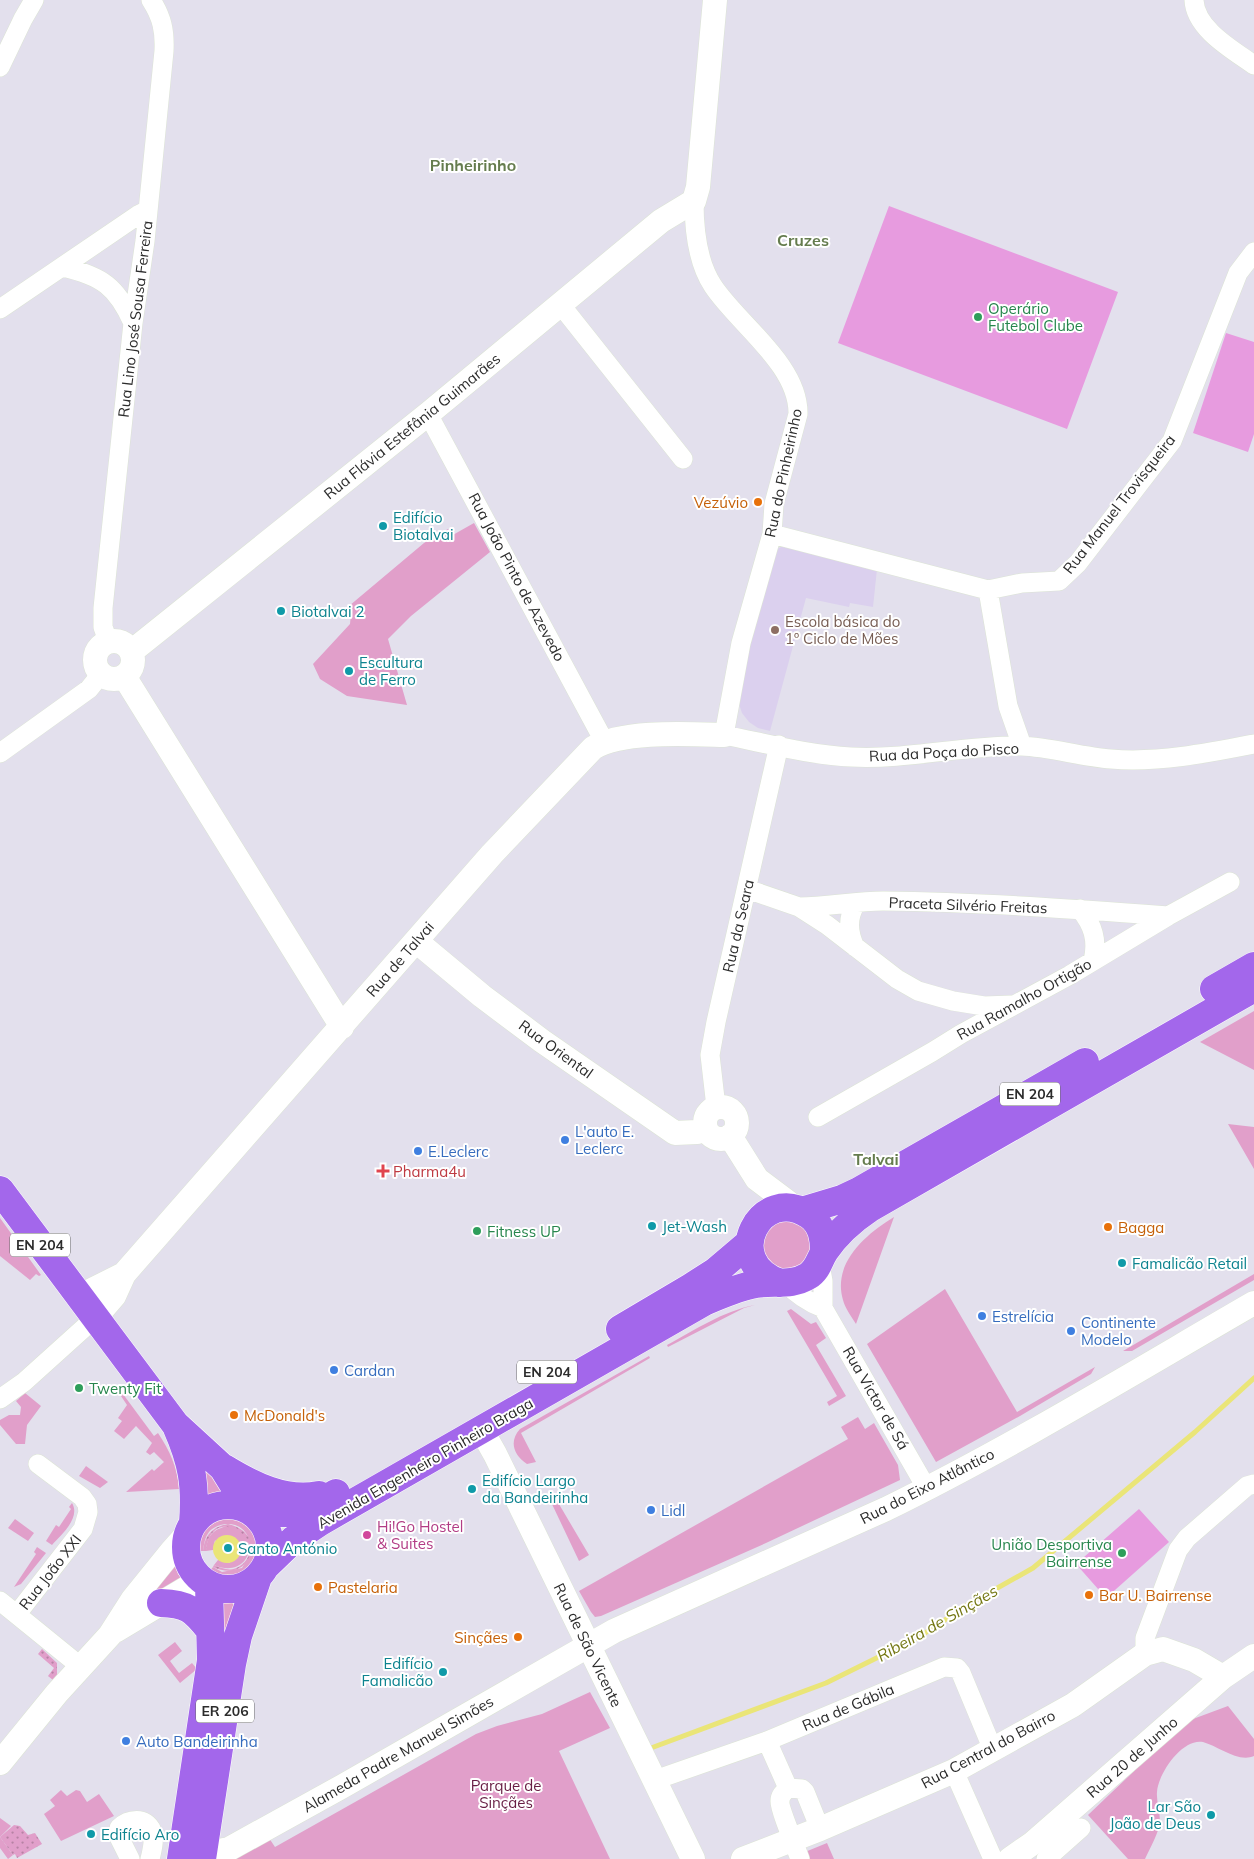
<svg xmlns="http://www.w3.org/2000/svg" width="1254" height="1859" viewBox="0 0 1254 1859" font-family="Mulish,sans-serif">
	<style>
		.education { fill: #dbd0ee }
		.grass { fill: #e19fca }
		.garden { fill: url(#garden-dots) }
		.pitch { fill: #e79bdf }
		.water { fill: #eae578 }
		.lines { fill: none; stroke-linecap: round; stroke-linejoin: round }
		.stream { stroke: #eae578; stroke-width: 5 }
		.minor-casing { stroke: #dce4d5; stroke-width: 20 }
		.tertiary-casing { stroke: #dce4d5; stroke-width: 25 }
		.primary-casing { stroke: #fff; stroke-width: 29 }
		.minor { stroke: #fff; stroke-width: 19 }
		.tertiary { stroke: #fff; stroke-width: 24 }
		.primary { stroke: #a367eb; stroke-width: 28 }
		.leisure-dot { fill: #2e9e5b; stroke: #fff; stroke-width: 2 }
		.food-dot { fill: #e8710a; stroke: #fff; stroke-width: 2 }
		.culture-dot { fill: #0f9aa8; stroke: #fff; stroke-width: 2 }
		.education-dot { fill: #8d6e63; stroke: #fff; stroke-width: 2 }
		.shop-dot { fill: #3f7fe0; stroke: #fff; stroke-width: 2 }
		.health-dot { fill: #e0444e; stroke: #fff; stroke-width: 2 }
		.hotel-dot { fill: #d1479c; stroke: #fff; stroke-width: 2 }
		.labels { text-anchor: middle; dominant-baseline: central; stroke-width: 4; stroke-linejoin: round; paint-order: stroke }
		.shield { fill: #fff; stroke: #6b6b6b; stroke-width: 1 }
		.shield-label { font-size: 14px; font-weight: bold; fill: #2c2c2c }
		.leisure-label { font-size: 15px; fill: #27864d; stroke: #fff; text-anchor: start }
		.street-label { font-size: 15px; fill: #2c2c2c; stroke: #fff }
		.food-label { font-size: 15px; fill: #c56008; stroke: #fff; text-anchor: start }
		.culture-label { font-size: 15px; fill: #0d838f; stroke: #fff; text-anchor: start }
		.education-label { font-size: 15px; fill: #785e54; stroke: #fff; text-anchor: start }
		.shop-label { font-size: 15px; fill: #366cbe; stroke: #fff; text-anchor: start }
		.health-label { font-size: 15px; fill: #be3a42; stroke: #fff; text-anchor: start }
		.hotel-label { font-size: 15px; fill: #b23c85; stroke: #fff; text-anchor: start }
		.park-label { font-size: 15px; fill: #681e44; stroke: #fff }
		.neighbourhood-label { font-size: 16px; font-weight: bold; fill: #657c4e; stroke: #fff }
		.water-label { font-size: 16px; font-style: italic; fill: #747713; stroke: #fff }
	</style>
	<defs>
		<pattern id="garden-dots" width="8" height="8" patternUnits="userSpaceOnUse" patternTransform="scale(1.25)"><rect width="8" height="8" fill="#e19fca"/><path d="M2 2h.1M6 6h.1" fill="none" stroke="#b782a4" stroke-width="1.8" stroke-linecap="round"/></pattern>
	</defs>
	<rect width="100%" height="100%" fill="#e3e0ed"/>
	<path class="education" d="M785 545 877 569 873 607 850 603 849 607 806 598 770 731 758 728 749 722 742 713 739 704 747 652 777 549Z"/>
	<path class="grass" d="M474 523 490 552 411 616 388 639 407 705 347 696 320 679 313 664 350 624 351 614 349 606 424 543 448 529 451 536Z
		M1254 1011V1070L1200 1042Z
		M1228 1124 1254 1127V1169Z
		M894 1217 856 1324C851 1316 845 1308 843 1300 832 1263 866 1234 894 1217Z
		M0 1218 41 1275 39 1276 36 1274 30 1280 0 1256Z
		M782 1219C788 1221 797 1221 802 1225 815 1234 814 1259 799 1267 794 1269 785 1269 779 1270L764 1258C760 1233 761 1232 782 1219Z
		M1254 1274V1280L1132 1351H1123Z
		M945 1289 1017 1412 1095 1367 1091 1374 1020 1416 936 1462 867 1344Z
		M755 1305 744 1308 668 1347 667 1345C695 1330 723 1311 755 1305Z
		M791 1309 811 1324 816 1322 826 1338 816 1345 846 1396 829 1406 827 1402 837 1396 787 1311Z
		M649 1356 650 1358 521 1433 536 1462 527 1464C513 1455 509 1441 520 1429Z
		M120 1390 154 1436 158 1433C170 1451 177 1467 179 1489L126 1492 152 1469 154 1471 164 1462 154 1452 150 1455 146 1452 152 1443 136 1426 124 1439 114 1431 122 1421 118 1418 127 1405 119 1393Z
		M25 1393 41 1406 27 1425 25 1444H16L0 1425V1420L9 1415H20L21 1407 16 1401Z
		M858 1417 865 1429 874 1423 898 1465 900 1480 766 1543 601 1616 595 1617 591 1612 579 1591 848 1439 841 1427Z
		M200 1456 223 1491 207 1495Z
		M86 1466 108 1482 100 1488 79 1476Z
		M556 1499 589 1555 579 1561 551 1502Z
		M72 1503C81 1518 61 1535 52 1545L46 1541 56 1525 59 1527 71 1509 69 1507Z
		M222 1518C279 1517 261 1600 208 1573L213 1567 222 1572 242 1568 252 1551C250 1545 249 1536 245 1532 237 1521 218 1522 209 1532 205 1537 204 1544 203 1551H196C197 1533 205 1523 222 1518Z
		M15 1519 34 1533 28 1541 8 1528Z
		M228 1526C265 1534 249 1581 214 1565L218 1560 230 1563 215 1540 213 1550 206 1551C207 1536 213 1529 228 1526Z
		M37 1547 46 1553 21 1584 14 1587 36 1554 34 1552Z
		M175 1564 178 1574 185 1583 141 1599Z
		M218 1603H232L235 1605 225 1656Z
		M175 1642 182 1651 170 1661 179 1673 192 1663 197 1669 180 1683 158 1655Z
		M590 1692 610 1728 559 1751 610 1859H231L269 1838 275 1847 476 1734 497 1726 542 1714Z
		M1228 1706 1254 1739V1756C1238 1763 1218 1746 1203 1742 1182 1738 1158 1774 1157 1792 1156 1803 1162 1815 1159 1827 1156 1838 1150 1848 1145 1859H1128L1088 1815 1153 1753 1193 1719Z
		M61 1790 67 1796 76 1790 80 1791 87 1802 99 1794 114 1816 61 1841 44 1814 55 1806 50 1800Z
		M0 1818 11 1826 0 1837 13 1855 8 1859 0 1848Z
		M827 1843 834 1859H808L805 1852Z"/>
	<path class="garden" d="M228 1524C269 1533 251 1585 213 1567L214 1565C223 1569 232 1572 240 1566 273 1542 211 1500 206 1551H203C205 1535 212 1527 228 1524Z
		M42 1649 57 1663V1675L53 1680 48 1676 54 1668 38 1654Z
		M14 1825 20 1826 28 1835 35 1833 42 1844 17 1858 15 1854 13 1855 0 1837Z"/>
	<path class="pitch" d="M889 206 1118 292 1067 429 838 343Z
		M1226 333 1254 342V434L1248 452 1193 433Z
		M1139 1509 1169 1542 1106 1598 1076 1564Z"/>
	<path class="water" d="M213 1549a14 14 0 1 1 28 0a14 14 0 1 1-28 0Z"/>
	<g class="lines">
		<path class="stream" d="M651 1748 826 1683 919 1637 969 1604 1033 1568 1195 1432 1254 1378"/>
		<g class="minor-casing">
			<path id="minor" d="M1194 0C1195 29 1233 50 1254 65
				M0 67 23 19 34 0
				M694 201C694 229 697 262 713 286 738 324 799 365 798 414L774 504 772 534 741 643 724 735C765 743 808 755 851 757 908 760 964 745 1021 746 1051 747 1081 757 1111 759 1158 763 1208 753 1254 744
				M63 267C102 276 117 287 133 323
				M560 304 683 459
				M0 309 138 215 148 210
				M428 414 604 741
				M772 534 988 590 1022 583 1059 581 1078 563 1172 441 1238 273 1254 252
				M988 590 1008 706 1022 746
				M108 641 103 627V608L133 323 145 241 164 51C165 31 162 17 151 0
				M0 753 89 689 101 674
				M747 889 799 907 827 925 897 979 918 991 953 1001 984 1006 1012 1005
				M799 907C827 907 855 901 883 901 978 902 1073 909 1168 916
				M1080 909C1093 925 1098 940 1093 961
				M855 947C848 932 847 918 856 903
				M716 1107 710 1055 716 1022 779 745
				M818 1117 932 1052 961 1034 1070 975 1168 916 1230 882
				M820 1264 823 1281V1308L927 1489
				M786 1283C797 1295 808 1302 823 1308
				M0 1399 24 1382 95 1318
				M0 1601 80 1666
				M17 1614 83 1529 88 1512 87 1504 82 1497 38 1464
				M1145 1654V1638L1178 1550 1187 1538 1247 1486 1254 1484
				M767 1741 788 1788
				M954 1771 993 1859
				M655 1780 767 1741 944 1667 957 1668 961 1673 993 1750
				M130 1859 119 1837V1828C128 1819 146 1816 152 1831 155 1840 152 1851 150 1859
				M800 1859C796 1848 779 1808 780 1801 780 1795 784 1792 788 1788L802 1789 805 1792 820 1829
				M1046 1859 1081 1828"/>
		</g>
		<g class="tertiary-casing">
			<path id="tertiary" d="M95 660a19 19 0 1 1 38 0a19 19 0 1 1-38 0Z
				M131 652 428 414 661 221 694 201 698 187 715 0
				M124 676 342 1027
				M416 941 482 996 542 1041 675 1133 697 1132 705 1128
				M705 1123a16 16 0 1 1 32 0a16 16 0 1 1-32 0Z
				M730 1136 757 1179 797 1209
				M81 1299 92 1290 124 1274
				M95 1318 114 1296 124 1274 492 854 593 748C622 730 689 734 724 735
				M482 1431 495 1454 693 1859
				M115 1631 200 1580
				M0 1763 57 1693 110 1635 133 1599 171 1552 187 1534
				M204 1848 219 1851 229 1849 343 1786 614 1631 886 1509C1012 1447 1133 1373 1254 1303
				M743 1859 820 1829 954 1771 1073 1705 1145 1654 1163 1649 1194 1660 1223 1677
				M1010 1859 1033 1843 1223 1677 1254 1656"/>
		</g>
		<g class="primary-casing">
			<path id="primary" d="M1214 989 1254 966
				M0 1190 175 1424 223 1468 236 1489 242 1507
				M802 1211 842 1199 859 1191 1085 1062
				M780 1283C719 1261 761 1183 809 1215 822 1224 824 1238 824 1252
				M620 1329 691 1287 716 1271 749 1243
				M177 1428C192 1462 196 1485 193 1523
				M224 1468C252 1485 285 1502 319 1495
				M186 1547a42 42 0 1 1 84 0a42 42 0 1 1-84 0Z
				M247 1509C288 1517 301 1514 336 1493
				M265 1567 293 1540 320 1522 704 1302C721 1295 738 1287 756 1284 774 1281 792 1286 808 1276 818 1270 819 1260 825 1251 837 1233 852 1220 870 1208L1254 988
				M161 1603C187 1604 193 1609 209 1629
				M181 1859 211 1660 209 1585
				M202 1859 232 1664 238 1636 258 1577"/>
		</g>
		<use href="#minor" class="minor"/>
		<use href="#tertiary" class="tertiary"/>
		<use href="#primary" class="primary"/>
	</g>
	<g class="leisure-dot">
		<circle cx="978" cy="317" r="5"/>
		<circle cx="477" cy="1231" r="5"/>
		<circle cx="79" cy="1388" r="5"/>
		<circle cx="1122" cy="1553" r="5"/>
	</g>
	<g class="food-dot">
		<circle cx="758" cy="502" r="5"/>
		<circle cx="1108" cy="1227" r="5"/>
		<circle cx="234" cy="1415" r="5"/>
		<circle cx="318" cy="1587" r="5"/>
		<circle cx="1089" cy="1595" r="5"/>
		<circle cx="518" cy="1637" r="5"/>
	</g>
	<g class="culture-dot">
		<circle cx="383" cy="526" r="5"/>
		<circle cx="281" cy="611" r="5"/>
		<circle cx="349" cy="671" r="5"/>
		<circle cx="652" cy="1226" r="5"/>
		<circle cx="1122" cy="1263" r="5"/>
		<circle cx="472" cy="1489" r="5"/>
		<circle cx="228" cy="1548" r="5"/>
		<circle cx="443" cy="1672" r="5"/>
		<circle cx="1211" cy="1815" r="5"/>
		<circle cx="91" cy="1834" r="5"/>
	</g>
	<circle class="education-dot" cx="775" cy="630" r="5"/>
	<g class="shop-dot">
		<circle cx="565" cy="1140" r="5"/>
		<circle cx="418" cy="1151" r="5"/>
		<circle cx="982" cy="1316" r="5"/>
		<circle cx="1071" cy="1331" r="5"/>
		<circle cx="334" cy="1370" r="5"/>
		<circle cx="651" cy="1510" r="5"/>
		<circle cx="126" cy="1741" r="5"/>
	</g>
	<path class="health-dot" d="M380.5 1163.5h5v5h5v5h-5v5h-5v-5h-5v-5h5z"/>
	<circle class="hotel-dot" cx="367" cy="1535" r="5"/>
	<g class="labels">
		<g class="shield">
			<rect x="1000" y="1082.5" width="60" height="23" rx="4"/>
			<rect x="10" y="1233.5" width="60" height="23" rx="4"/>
			<rect x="517" y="1360.5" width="60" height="23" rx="4"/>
			<rect x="196" y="1699.5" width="58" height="23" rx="4"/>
		</g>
		<g class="shield-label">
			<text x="1030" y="1094">EN 204</text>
			<text x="40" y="1245">EN 204</text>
			<text x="547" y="1372">EN 204</text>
			<text x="225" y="1711">ER 206</text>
		</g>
		<g class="leisure-label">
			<text x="988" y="308">Operário<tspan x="988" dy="17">Futebol Clube</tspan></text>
			<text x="487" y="1231">Fitness UP</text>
			<text x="89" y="1388">Twenty Fit</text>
			<text x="1112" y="1544" text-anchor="end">União Desportiva<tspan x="1112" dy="17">Bairrense</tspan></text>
		</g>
		<g class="street-label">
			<text transform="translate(135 319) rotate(-83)">Rua Lino José Sousa Ferreira</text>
			<text transform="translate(412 426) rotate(-39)">Rua Flávia Estefânia Guimarães</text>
			<text transform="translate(783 473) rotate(-78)">Rua do Pinheirinho</text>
			<text transform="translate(1119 504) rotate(-52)">Rua Manuel Trovisqueira</text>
			<text transform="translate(517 577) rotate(62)">Rua João Pinto de Azevedo</text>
			<text transform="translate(944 752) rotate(-3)">Rua da Poça do Pisco</text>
			<text transform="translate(968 905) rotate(2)">Praceta Silvério Freitas</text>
			<text transform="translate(738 926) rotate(-77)">Rua da Seara</text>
			<text transform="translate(400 959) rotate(-49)">Rua de Talvai</text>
			<text transform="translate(1024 999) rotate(-29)">Rua Ramalho Ortigão</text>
			<text transform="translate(556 1049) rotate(36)">Rua Oriental</text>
			<text transform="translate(876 1398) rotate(60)">Rua Victor de Sá</text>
			<text transform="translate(425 1463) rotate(-30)">Avenida Engenheiro Pinheiro Braga</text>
			<text transform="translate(927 1486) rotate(-27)">Rua do Eixo Atlântico</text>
			<text transform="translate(50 1572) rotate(-52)">Rua João XXI</text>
			<text transform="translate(588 1645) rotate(64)">Rua de São Vicente</text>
			<text transform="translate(848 1707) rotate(-23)">Rua de Gábila</text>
			<text transform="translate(988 1749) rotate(-28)">Rua Central do Bairro</text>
			<text transform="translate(398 1754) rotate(-30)">Alameda Padre Manuel Simões</text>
			<text transform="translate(1132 1757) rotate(-41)">Rua 20 de Junho</text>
		</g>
		<g class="food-label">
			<text x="748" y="502" text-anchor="end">Vezúvio</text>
			<text x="1118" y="1227">Bagga</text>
			<text x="244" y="1415">McDonald's</text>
			<text x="328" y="1587">Pastelaria</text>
			<text x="1099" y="1595">Bar U. Bairrense</text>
			<text x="508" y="1637" text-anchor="end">Sinçães</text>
		</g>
		<g class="culture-label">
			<text x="393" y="517">Edifício<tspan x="393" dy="17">Biotalvai</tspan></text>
			<text x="291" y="611">Biotalvai 2</text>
			<text x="359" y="662">Escultura<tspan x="359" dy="17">de Ferro</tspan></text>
			<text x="662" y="1226">Jet-Wash</text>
			<text x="1132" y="1263">Famalicão Retail</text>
			<text x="482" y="1480">Edifício Largo<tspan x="482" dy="17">da Bandeirinha</tspan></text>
			<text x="238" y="1548">Santo António</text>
			<text x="433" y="1663" text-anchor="end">Edifício<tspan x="433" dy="17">Famalicão</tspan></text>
			<text x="1201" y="1806" text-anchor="end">Lar São<tspan x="1201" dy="17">João de Deus</tspan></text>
			<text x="101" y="1834">Edifício Aro</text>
		</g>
		<g class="education-label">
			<text x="785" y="621">Escola básica do<tspan x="785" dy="17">1º Ciclo de Mões</tspan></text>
		</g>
		<g class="shop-label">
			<text x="575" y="1131">L'auto E.<tspan x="575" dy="17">Leclerc</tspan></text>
			<text x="428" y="1151">E.Leclerc</text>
			<text x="992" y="1316">Estrelícia</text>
			<text x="1081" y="1322">Continente<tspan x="1081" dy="17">Modelo</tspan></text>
			<text x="344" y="1370">Cardan</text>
			<text x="661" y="1510">Lidl</text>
			<text x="136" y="1741">Auto Bandeirinha</text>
		</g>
		<g class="health-label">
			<text x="393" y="1171">Pharma4u</text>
		</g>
		<g class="hotel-label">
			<text x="377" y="1526">Hi!Go Hostel<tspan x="377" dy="17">&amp; Suites</tspan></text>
		</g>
		<g class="park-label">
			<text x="506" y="1785">Parque de<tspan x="506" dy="17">Sinçães</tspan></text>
		</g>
		<g class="neighbourhood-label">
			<text x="473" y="165">Pinheirinho</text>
			<text x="803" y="240">Cruzes</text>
			<text x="876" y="1159">Talvai</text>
		</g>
		<g class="water-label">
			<text transform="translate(937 1623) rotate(-30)">Ribeira de Sinçães</text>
		</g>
	</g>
</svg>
